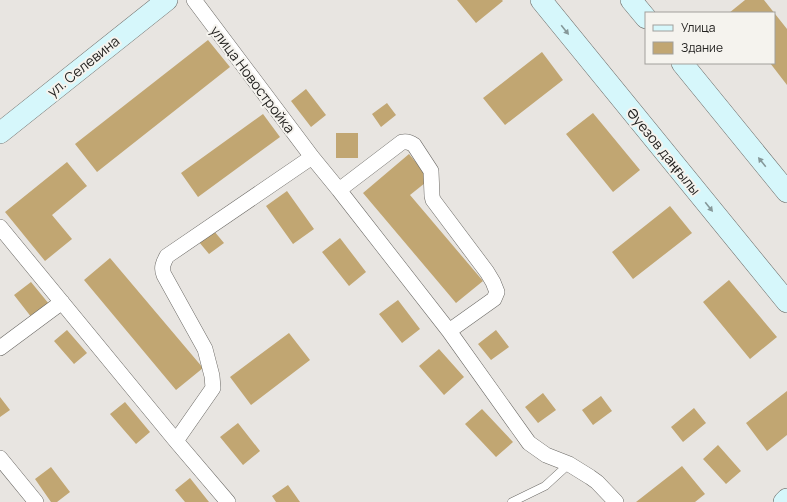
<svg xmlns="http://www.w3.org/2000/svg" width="787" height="502" viewBox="0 0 787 502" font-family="Manrope,sans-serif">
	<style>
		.building { fill: #c1a672 }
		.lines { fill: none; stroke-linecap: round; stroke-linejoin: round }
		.lane-casing { stroke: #6c6a66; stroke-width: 9 }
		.street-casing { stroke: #6c6a66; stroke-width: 16 }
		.secondary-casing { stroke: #6c6a66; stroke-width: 22 }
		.lane { stroke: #fff; stroke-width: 8 }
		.street { stroke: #fff; stroke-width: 15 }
		.secondary { stroke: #d6f7fb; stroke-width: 21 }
		.oneway { fill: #869899 }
		.labels { text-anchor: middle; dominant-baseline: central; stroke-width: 4; stroke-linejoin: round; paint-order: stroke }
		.street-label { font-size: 14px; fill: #242321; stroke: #f5f3ee }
	</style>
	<rect width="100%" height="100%" fill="#e8e5e1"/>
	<path class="building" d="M457 0H502L503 1 476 23Z
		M745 0H764L787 29V85L770 63H774V13H729Z
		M208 40 230 67 97 172 75 144Z
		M542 52 563 80 505 125 483 98Z
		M306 89 326 115 311 127 291 101Z
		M387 103 396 115 381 127 372 114Z
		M593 113 640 170 613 192 566 134Z
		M263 114 280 137 198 197 181 173Z
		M336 133H358V158H336Z
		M409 154 430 179 410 195 483 281 456 303 363 193Z
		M67 162 87 186 52 215 72 239 45 261 5 212Z
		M287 191 314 229 293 244 266 206Z
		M670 206 692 233 633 279 612 252Z
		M214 231 224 243 209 254 199 242Z
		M340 238 366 272 349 286 322 252Z
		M110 258 203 368 176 390 84 280Z
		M729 280 777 337 750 359 703 302Z
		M31 282 49 304 32 318 14 295Z
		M398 300 420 329 402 343 379 314Z
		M67 330 87 353 74 364 54 341Z
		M496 330 509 347 491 360 478 344Z
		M289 333 310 360 251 405 230 377Z
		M439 349 464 377 444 395 419 366Z
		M787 391V435L767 451 746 423Z
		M543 393 556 410 538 423 525 407Z
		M601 396 612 411 593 425 582 410Z
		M0 397 10 410 0 417Z
		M125 402 150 432 136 444 110 414Z
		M694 408 706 423 683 442 671 427Z
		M482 409 513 442 496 457 465 424Z
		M238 423 260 451 243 465 220 437Z
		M718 445 741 471 726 484 703 459Z
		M682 466 705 494 695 502H636Z
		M51 467 70 492 57 502H51L35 479Z
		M190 478 209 502H185L175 490Z
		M288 485 300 502H276L272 496Z"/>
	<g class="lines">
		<g class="lane-casing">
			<path id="lane" d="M512 502 545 486 569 464"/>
		</g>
		<g class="street-casing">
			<path id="street" d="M194 0 312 157 339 190 449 331 529 443 546 455 569 464 590 477 597 482 616 502
				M339 190 402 142C407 141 410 142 414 145L431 171 432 196 433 200 487 272 493 282 497 292 494 299 449 331
				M0 227 176 441 228 502
				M0 348 62 302
				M176 441 213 388 212 376 205 349 164 275C161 268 163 263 167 256L312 157
				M0 458 36 502"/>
		</g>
		<g class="secondary-casing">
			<path id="secondary" d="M541 0 787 302
				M631 0 646 18
				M682 63 787 192
				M0 133 167 0
				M784 502 787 499"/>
		</g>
		<use href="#lane" class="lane"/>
		<use href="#street" class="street"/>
		<use href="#secondary" class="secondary"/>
	</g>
	<defs><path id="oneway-solid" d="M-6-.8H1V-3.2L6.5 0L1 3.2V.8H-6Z"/></defs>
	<g class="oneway">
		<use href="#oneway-solid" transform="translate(565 30) rotate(51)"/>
		<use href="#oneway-solid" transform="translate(762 162) rotate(-129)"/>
		<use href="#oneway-solid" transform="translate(709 207) rotate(51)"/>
	</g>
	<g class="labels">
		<g class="street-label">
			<text transform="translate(83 66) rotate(-39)">ул. Селевина</text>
			<text transform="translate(253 79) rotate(53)">улица Новостройка</text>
			<text transform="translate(664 151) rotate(51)">Әуезов даңғылы</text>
		</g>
	</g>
	<rect x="645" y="12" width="130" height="52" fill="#f5f3ee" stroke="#a1a09c"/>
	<rect x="653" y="25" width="20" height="6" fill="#d6f7fb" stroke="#a1a09c"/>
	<text x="681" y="32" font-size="12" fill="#242321">Улица</text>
	<rect x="653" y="42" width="20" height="12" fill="#c1a672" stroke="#a1a09c"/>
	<text x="681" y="52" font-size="12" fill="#242321">Здание</text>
</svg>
